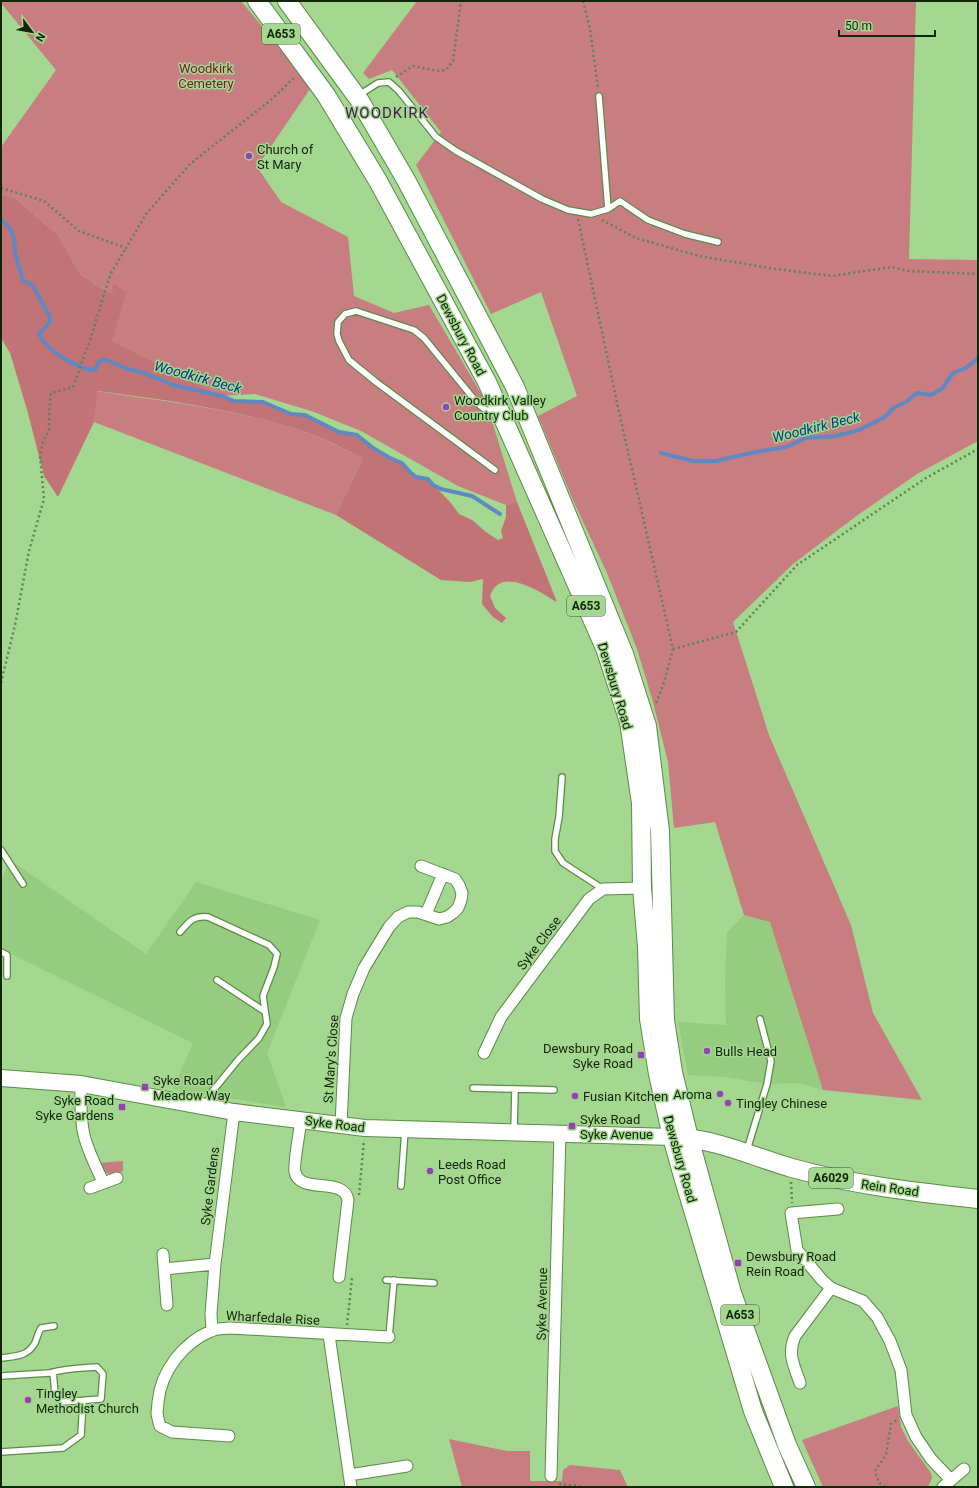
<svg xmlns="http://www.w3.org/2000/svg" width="979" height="1488" viewBox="0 0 979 1488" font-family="Roboto,sans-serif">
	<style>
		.built { fill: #95cc7f }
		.green { fill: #c87d80 }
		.forest { fill: #c17376 }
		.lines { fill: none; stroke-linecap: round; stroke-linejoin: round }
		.stream { stroke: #6089c3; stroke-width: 4 }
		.lane-casing { stroke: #5b8b47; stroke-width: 8 }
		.street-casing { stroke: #5b8b47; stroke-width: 13 }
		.secondary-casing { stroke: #5b8b47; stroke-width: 18 }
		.primary-casing { stroke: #5b8b47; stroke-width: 20 }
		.path { stroke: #5e8250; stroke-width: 2.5; stroke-dasharray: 2 3; stroke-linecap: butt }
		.lane { stroke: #fff; stroke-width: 5.5 }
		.street { stroke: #fff; stroke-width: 11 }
		.secondary { stroke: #fff; stroke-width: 16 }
		.primary { stroke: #fff; stroke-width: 18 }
		.poi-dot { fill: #9542b0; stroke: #a4d790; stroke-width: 1.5 }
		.labels { text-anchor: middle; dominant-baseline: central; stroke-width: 3; stroke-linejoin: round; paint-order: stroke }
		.shield { fill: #a4d790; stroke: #3d5a32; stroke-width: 1 }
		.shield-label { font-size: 12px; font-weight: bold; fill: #112509 }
		.park-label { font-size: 13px; fill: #781828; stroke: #a4d790 }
		.poi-label { font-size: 13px; fill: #112509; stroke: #a4d790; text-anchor: start }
		.street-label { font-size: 13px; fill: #112509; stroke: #a4d790 }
		.water-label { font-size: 14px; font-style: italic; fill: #003a80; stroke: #a4d790 }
		.quarter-label { font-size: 15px; letter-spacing: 1px; fill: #431b50; stroke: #a4d790 }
	</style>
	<rect width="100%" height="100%" fill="#a4d790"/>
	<path class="built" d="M10 860 146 954 196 882 320 920 267 1053 286 1107 173 1089 193 1043 1 949V879Z
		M744 915 770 922 823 1090 799 1083 767 1084 725 1077 688 1075 678 1022 726 1025 725 985 727 932Z"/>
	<path class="green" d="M1 1H241L300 72 310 89 257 167 281 202 348 237 354 296 394 313 429 305 486 402 517 502 506 505 458 486 361 431 314 412 255 394 222 396 111 341 114 283 112 293 105 291 80 274 59 236 15 198 1 194V147L56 70 1 3Z
		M417 1H916L909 259 978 260V441L917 474 855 517 793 564 733 622 769 735 851 925 873 1013 922 1100 823 1090 770 922 744 915 715 822 674 828 668 762 653 702 637 649 607 573 573 500 538 416 577 396 541 292 491 314 416 165 441 132 392 70 369 79 363 73Z
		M96 391C167 402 240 409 308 433 327 440 345 450 363 458L336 515 94 422Z
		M123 1161V1171L113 1175 104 1172 99 1163Z
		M898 1406 901 1427 908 1441 931 1473 932 1478 928 1487H823L802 1440Z
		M449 1439 507 1451H530V1481H562L563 1470 570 1465 620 1470 628 1487H462Z"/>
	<path class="forest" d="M1 194 15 198 59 236 80 274 105 291 112 293 113 283 126 293 112 341 222 396 234 401 263 402 291 414 305 415 339 432 357 435 373 448 390 458 402 463 411 473 416 477 428 479 451 503 459 514 472 520 486 532 498 540 503 538 501 531 506 517V505L517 502 557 602C540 592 500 565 490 596L495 608 506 618 502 623 493 617 482 604 483 579 470 582 441 580 336 515 363 458C345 450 326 439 308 433 242 410 166 400 97 391L94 422 58 497 44 476 28 413 10 353 1 338Z"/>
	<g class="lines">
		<path class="stream" d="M1 219 11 230 14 238 15 253 23 280 33 286 50 317V322L39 334C46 350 79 370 95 370L100 360H107L125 368 144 373 173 385 222 396 234 401 263 402 291 414 305 415 339 432 357 435 373 448 390 458 402 463 411 473 416 477 428 479 433 485 441 489 472 496 500 514
			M661 453 693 461H716L751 453 786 447 806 438 836 436 859 430 885 417 893 408 906 402 917 393 931 395 942 389 953 373 966 368 978 358"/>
		<g class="lane-casing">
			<path id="lane" d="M359 95 378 83 389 82 399 91 436 137 456 151 542 199 568 210 591 214 608 209 599 96
				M608 209 620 201 648 220 685 234 718 242
				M495 470 376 382 349 360 339 341 337 334 338 322 345 314 356 311 414 330 424 338 478 404C485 410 488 412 497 411
				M562 777 559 817 555 839V851L563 863 603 889
				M1 850 23 884
				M180 932C189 922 193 915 208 917L269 945 277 954 274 967 263 996 267 1024 259 1038 238 1060 211 1093 207 1105
				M1 952 7 955V976
				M217 980 264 1011
				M473 1088 554 1090
				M514 1131 515 1089
				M747 1150 767 1084 771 1061 760 1019
				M401 1186 405 1130
				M386 1280 434 1283
				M389 1337 394 1280
				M1 1358C15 1356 27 1357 35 1343 37 1338 38 1333 41 1328L54 1326
				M1 1376 50 1373C65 1368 81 1368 97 1367L103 1374 101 1399 62 1402 55 1393 53 1372
				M1 1452 63 1448 81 1435 83 1401"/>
		</g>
		<g class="street-casing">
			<path id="street" d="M426 914 443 874
				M484 1053 501 1017 589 899 603 889 642 888
				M81 1084C81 1101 80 1119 84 1135 88 1151 96 1167 103 1182
				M301 1120C300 1130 293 1165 295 1172 300 1195 344 1176 348 1200L339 1277
				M341 1125 346 1018 353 994 364 968 389 927 398 917 408 912H418L439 919 447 917 453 913 458 908 461 900 462 893 459 885 455 879 421 866
				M90 1188 117 1178
				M838 1209 791 1213 797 1250 822 1280 831 1288 863 1301 877 1317 890 1341 901 1370 906 1415 916 1437 931 1459 951 1480
				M163 1254 167 1305
				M164 1269 215 1264
				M212 1331 211 1314 215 1264 234 1112
				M329 1335 351 1487
				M800 1383C794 1365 787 1354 795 1336L831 1288
				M229 1436 172 1432 160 1426C159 1423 158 1418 157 1414 157 1411 158 1406 158 1402 161 1371 183 1343 211 1331 217 1328 224 1329 230 1328L389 1337
				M349 1475 407 1466
				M551 1476 560 1133
				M943 1487 964 1469"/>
		</g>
		<g class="secondary-casing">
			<path id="secondary" d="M1 1078 81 1084 234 1112 365 1128 672 1137"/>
		</g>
		<g class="primary-casing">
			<path id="primary" d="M257 1 326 95 378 181 487 382 605 648 629 722 641 803 642 888 647 947 649 1019 658 1074 672 1137 682 1173 753 1411 784 1487
				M287 1 360 101 406 180 515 387 624 654 647 726 660 831 665 1020 673 1072 689 1138 732 1293 787 1445 806 1487
				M678 1137C718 1140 754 1157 792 1168 853 1185 915 1192 978 1199"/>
		</g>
		<path class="path" d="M583 1 590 29 598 88
			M396 77 413 66 438 71 446 70 453 61 461 1
			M1 188 44 201 79 231 126 248 146 214 190 164 272 99 295 77
			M578 219 619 412 673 649 664 682 656 704
			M602 220 636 238 699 256 769 268 832 276 891 267 908 271 978 274
			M673 649 736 632 797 565 926 478 978 449
			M1 683 15 625 29 551 44 499 40 456 43 441 49 431V416L51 393 73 387 91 337 105 291 111 273 126 248
			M791 1182 792 1203
			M359 1195 364 1140
			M347 1325 352 1278
			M559 1484 579 1486 580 1487
			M885 1487 879 1483 875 1471 886 1455 891 1424 897 1420"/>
		<use href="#lane" class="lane"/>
		<use href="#street" class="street"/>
		<use href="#secondary" class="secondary"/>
		<use href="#primary" class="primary"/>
	</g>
	<g class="poi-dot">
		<circle cx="249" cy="156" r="4"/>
		<circle cx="446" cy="407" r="4"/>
		<circle cx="707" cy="1051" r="4"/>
		<rect x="637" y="1051" width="8" height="8" rx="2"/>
		<rect x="141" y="1083" width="8" height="8" rx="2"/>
		<circle cx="720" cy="1094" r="4"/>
		<circle cx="575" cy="1096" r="4"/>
		<circle cx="728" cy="1103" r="4"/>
		<rect x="118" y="1103" width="8" height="8" rx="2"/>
		<rect x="568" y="1122" width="8" height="8" rx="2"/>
		<circle cx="430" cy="1171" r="4"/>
		<rect x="734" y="1259" width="8" height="8" rx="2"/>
		<circle cx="28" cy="1400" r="4"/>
	</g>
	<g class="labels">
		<g class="shield">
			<rect x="262" y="24" width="38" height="20" rx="3"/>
			<rect x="567" y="596" width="38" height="20" rx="3"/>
			<rect x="809" y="1168" width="44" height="20" rx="3"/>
			<rect x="721" y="1305" width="38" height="20" rx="3"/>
		</g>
		<g class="shield-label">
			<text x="281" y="34">A653</text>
			<text x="586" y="606">A653</text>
			<text x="831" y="1178">A6029</text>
			<text x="740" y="1315">A653</text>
		</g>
		<g class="park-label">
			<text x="206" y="68">Woodkirk<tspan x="206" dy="15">Cemetery</tspan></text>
		</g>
		<g class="poi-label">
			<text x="257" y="149">Church of<tspan x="257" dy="15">St Mary</tspan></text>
			<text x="454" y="400">Woodkirk Valley<tspan x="454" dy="15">Country Club</tspan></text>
			<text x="633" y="1048" text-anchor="end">Dewsbury Road<tspan x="633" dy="15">Syke Road</tspan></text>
			<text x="715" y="1051">Bulls Head</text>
			<text x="153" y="1080">Syke Road<tspan x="153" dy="15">Meadow Way</tspan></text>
			<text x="712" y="1094" text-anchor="end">Aroma</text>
			<text x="583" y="1096">Fusian Kitchen</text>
			<text x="114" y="1100" text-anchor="end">Syke Road<tspan x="114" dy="15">Syke Gardens</tspan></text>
			<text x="736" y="1103">Tingley Chinese</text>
			<text x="580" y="1119">Syke Road<tspan x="580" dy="15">Syke Avenue</tspan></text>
			<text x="438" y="1164">Leeds Road<tspan x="438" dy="15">Post Office</tspan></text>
			<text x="746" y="1256">Dewsbury Road<tspan x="746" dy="15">Rein Road</tspan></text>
			<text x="36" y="1393">Tingley<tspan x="36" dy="15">Methodist Church</tspan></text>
		</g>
		<g class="street-label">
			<text transform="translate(461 335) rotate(62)">Dewsbury Road</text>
			<text transform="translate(615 686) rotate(73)">Dewsbury Road</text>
			<text transform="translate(539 943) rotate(-53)">Syke Close</text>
			<text transform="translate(331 1059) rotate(-86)">St Mary's Close</text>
			<text transform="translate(335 1124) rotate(7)">Syke Road</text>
			<text transform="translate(680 1159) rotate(74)">Dewsbury Road</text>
			<text transform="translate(210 1186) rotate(-83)">Syke Gardens</text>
			<text transform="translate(890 1188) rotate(8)">Rein Road</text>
			<text transform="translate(542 1304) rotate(-89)">Syke Avenue</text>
			<text transform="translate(273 1318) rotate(3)">Wharfedale Rise</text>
		</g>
		<g class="water-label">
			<text transform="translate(198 377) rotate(15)">Woodkirk Beck</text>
			<text transform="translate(816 427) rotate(-14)">Woodkirk Beck</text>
		</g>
		<g class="quarter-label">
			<text x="387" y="113">WOODKIRK</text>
		</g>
	</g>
	<rect width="979" height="1488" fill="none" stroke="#112509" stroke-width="4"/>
	<g transform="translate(32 32) rotate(122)" stroke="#a4d790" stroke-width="3" paint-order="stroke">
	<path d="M0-3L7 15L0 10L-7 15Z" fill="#112509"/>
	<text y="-6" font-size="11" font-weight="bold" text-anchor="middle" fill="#112509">N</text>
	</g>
	<path d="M839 30v6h96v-6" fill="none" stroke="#112509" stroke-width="2"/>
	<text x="845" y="30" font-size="12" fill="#112509" stroke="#a4d790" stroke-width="3" paint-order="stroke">50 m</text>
</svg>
